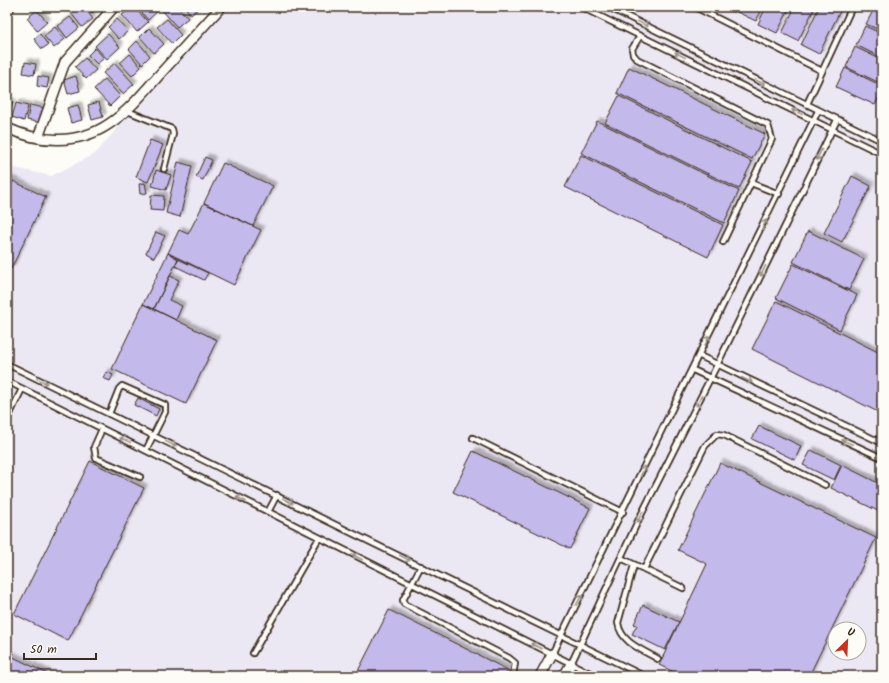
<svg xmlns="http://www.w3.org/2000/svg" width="889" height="683" viewBox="0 0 889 683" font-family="Kalam,sans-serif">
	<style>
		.built { fill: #ece8f3; fill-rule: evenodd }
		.building { fill: #c3b9ea; stroke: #3b2a1e; filter: url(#shadow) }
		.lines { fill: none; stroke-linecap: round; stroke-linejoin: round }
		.lane-casing { stroke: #3b2a1e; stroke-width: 8 }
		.street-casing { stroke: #3b2a1e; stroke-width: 12 }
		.lane { stroke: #fdfcf7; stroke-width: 4.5 }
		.street { stroke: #fdfcf7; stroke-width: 9 }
		.oneway { stroke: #9c938a }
	</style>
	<defs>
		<filter id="shadow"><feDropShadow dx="3.5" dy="-3.5" stdDeviation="1" flood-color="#0004"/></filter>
	</defs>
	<rect width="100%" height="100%" fill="#fdfcf7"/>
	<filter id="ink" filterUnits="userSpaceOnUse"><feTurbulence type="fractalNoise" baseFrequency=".025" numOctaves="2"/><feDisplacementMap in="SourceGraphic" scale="8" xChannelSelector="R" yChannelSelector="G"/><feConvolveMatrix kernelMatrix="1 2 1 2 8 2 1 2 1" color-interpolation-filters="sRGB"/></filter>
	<g filter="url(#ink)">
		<path class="built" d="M221 7H882V676H7V166L51 176 95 154ZM835 629H859V653H835Z"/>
		<path class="building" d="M79 7H84L93 19 82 27 71 13Z
			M87 7H99L92 13Z
			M132 7H134L148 22 137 32 122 15Z
			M137 7H155L158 11 148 20Z
			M163 7H178L188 18 177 27 161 9Z
			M185 7H200L191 15Z
			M723 7H736L733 12Z
			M739 7H763L756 21 737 12Z
			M766 7H790L777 33 758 24Z
			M795 7H815L798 41 782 33Z
			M819 7H842L819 54 801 45Z
			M875 7H882V31L866 24Z
			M37 10 47 22 37 31 27 18Z
			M70 17 79 28 67 38 58 26Z
			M117 19 128 31 119 39 108 27Z
			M167 19 181 35 172 44 157 27Z
			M865 26 882 34V58L856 45Z
			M55 27 65 39 54 48 44 36Z
			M149 28 164 44 154 53 140 37Z
			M40 34 48 45 42 49 34 39Z
			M108 34 120 47 107 59 95 46Z
			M137 41 150 56 142 64 129 49Z
			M855 47 882 60V84L846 67Z
			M95 48 104 58 97 64 88 55Z
			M130 54 141 67 132 76 120 63Z
			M85 58 96 70 86 79 75 67Z
			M25 62 36 64 34 75 23 73Z
			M115 63 134 84 123 94 103 73Z
			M629 67 765 134 752 159 617 93Z
			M845 68 882 86V91L875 105 836 87Z
			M38 76 49 78 47 88 37 86Z
			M76 76 80 91 68 94 64 80Z
			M105 79 120 96 110 106 94 89Z
			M619 96 752 162 739 189 605 123Z
			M7 100 13 103 7 113Z
			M99 102 103 117 92 120 88 105Z
			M16 103 28 106 24 121 12 117Z
			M30 105 44 108 41 123 27 120Z
			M78 105 82 120 71 123 67 108Z
			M597 121 739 191 724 223 581 153Z
			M150 140 163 145 148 182 136 177Z
			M581 155 723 225 708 257 565 187Z
			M205 157 212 160 203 180 196 177Z
			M178 162 192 166 180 217 166 213Z
			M223 163 273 186 253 226 204 203Z
			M156 170 171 175 166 190 152 186Z
			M852 176 871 186 842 242 824 233Z
			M7 179 13 181 7 194Z
			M13 181 46 197 11 269 7 267V194Z
			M145 183 147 193 140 194 139 184Z
			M151 195 164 196 163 211 150 210Z
			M204 203 261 230 234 285 168 253 179 230 188 234Z
			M808 231 864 259 849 290 793 262Z
			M156 232 165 236 154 258 146 253Z
			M168 253 178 259 154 309 143 304Z
			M178 259 208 273 204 280 175 266Z
			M793 264 857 295 840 330 776 298Z
			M170 276 179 280 169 300 182 306 176 320 154 309Z
			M776 301 882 354V414L752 349Z
			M143 304 217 340 186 404 112 369Z
			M106 372 113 375 110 381 103 378Z
			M138 398 159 409 156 416 134 405Z
			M759 426 801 446 795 460 752 439Z
			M811 450 841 465 834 480 803 465Z
			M473 451 590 508 570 549 453 492Z
			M90 461 144 488 68 641 14 614Z
			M720 463 876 538 809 676H682L659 665 707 564 678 550Z
			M842 465 882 485V513L831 488Z
			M643 605 679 622 665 650 632 634 637 625 634 624Z
			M389 610 508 670 505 676H364L357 673Z
			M7 654 52 676H7Z"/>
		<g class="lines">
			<g class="lane-casing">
				<path id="lane" d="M581 7 882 154
					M608 7 882 141
					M695 7 822 71
					M640 36 632 49 633 54 637 59 768 125 772 139 723 242
					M807 104 852 7
					M125 110 172 129 173 134 164 169
					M751 183 779 194
					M700 356 882 443
					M7 364 644 676
					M693 370 882 458
					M7 381 596 676
					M109 414 119 389 122 386 165 405V412L146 450
					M7 420 22 389
					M102 429 94 447 96 458 140 477
					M473 438 623 512
					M268 512 277 495
					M621 558 683 588
					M634 565 618 623C621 643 643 650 658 659
					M421 566 403 600 404 604 509 658 515 663 513 676
					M644 569 705 446 717 434 724 435 825 485
					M253 653 319 538
					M552 654 818 111
					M571 664 637 523 717 365 837 120"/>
			</g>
			<g class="street-casing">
				<path id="street" d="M7 10 10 7
					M7 128C39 143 78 145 109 124 129 111 145 91 161 73 181 51 201 29 221 7
					M38 138 65 62 114 7
					M540 676 552 654
					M564 676 571 664"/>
			</g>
			<use href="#lane" class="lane"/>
			<use href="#street" class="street"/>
		</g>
		<defs><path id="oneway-shaft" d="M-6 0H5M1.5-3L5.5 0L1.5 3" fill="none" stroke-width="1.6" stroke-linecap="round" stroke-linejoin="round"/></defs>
		<g class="oneway">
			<use href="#oneway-shaft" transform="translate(643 24) rotate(26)"/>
			<use href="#oneway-shaft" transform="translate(680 55) rotate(-154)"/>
			<use href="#oneway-shaft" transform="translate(760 82) rotate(26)"/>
			<use href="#oneway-shaft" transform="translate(797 112) rotate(-154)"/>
			<use href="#oneway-shaft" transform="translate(819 155) rotate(116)"/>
			<use href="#oneway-shaft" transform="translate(764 225) rotate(-64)"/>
			<use href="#oneway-shaft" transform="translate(763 271) rotate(116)"/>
			<use href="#oneway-shaft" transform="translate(707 341) rotate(-64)"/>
			<use href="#oneway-shaft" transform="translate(747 380) rotate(25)"/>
			<use href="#oneway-shaft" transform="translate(42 381) rotate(26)"/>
			<use href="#oneway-shaft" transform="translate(699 401) rotate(117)"/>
			<use href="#oneway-shaft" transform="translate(125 440) rotate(-154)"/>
			<use href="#oneway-shaft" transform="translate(847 442) rotate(-155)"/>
			<use href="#oneway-shaft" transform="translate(171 444) rotate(26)"/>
			<use href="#oneway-shaft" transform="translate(643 471) rotate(-64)"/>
			<use href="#oneway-shaft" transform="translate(241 499) rotate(-153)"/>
			<use href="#oneway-shaft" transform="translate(288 501) rotate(26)"/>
			<use href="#oneway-shaft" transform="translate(640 517) rotate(117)"/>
			<use href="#oneway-shaft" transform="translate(357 557) rotate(-153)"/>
			<use href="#oneway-shaft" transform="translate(405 558) rotate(26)"/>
			<use href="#oneway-shaft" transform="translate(579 600) rotate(-63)"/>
			<use href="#oneway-shaft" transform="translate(536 646) rotate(-154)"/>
		</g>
	</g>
	<rect width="889" height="683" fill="none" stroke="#fdfcf7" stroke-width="24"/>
	<rect x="12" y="12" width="865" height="659" fill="none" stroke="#3b2a1e" stroke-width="1.5" filter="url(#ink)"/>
	<g transform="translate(847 641) rotate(24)"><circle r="19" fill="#fdfcf7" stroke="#afa8a0"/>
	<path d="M0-3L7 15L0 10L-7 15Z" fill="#c8321e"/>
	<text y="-6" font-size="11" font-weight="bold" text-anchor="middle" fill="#3b2a1e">U</text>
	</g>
	<path d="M24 653v6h72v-6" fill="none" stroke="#3b2a1e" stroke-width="2"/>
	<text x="30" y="653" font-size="12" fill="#3b2a1e" stroke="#fdfcf7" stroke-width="3" paint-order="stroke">50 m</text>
</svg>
